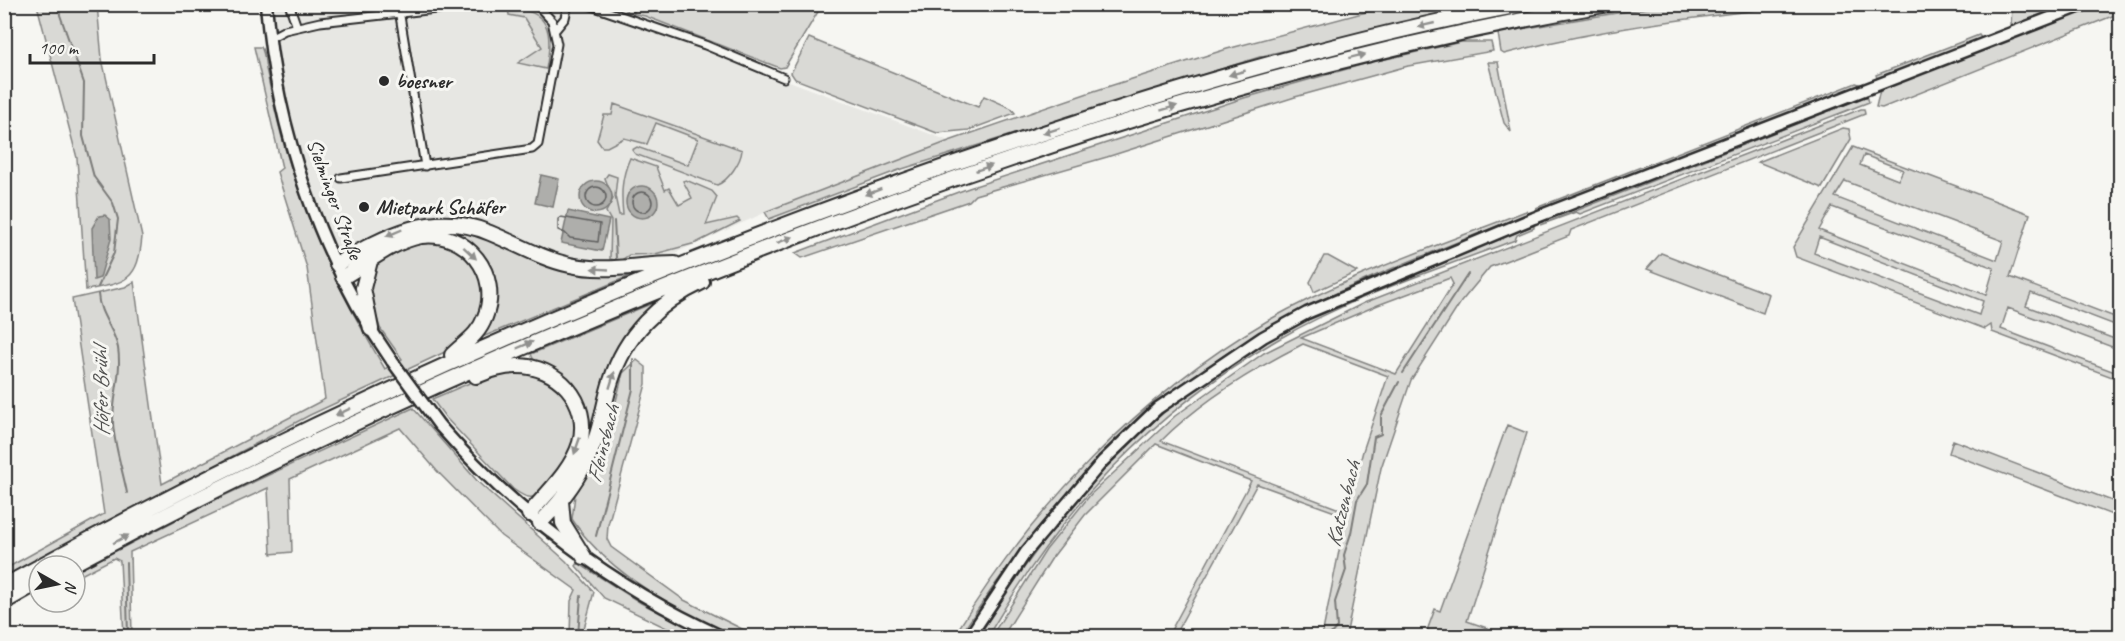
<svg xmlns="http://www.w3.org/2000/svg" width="2125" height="641" viewBox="0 0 2125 641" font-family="Caveat,sans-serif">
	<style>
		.built { fill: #e7e7e3 }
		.green { fill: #d9d9d5; stroke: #828280; stroke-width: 1.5; fill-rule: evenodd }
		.water { fill: #aeaeab; stroke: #7a7a78; stroke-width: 1.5 }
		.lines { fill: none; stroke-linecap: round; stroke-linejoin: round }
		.shore { stroke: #5f5f5e; stroke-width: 1.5 }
		.stream { stroke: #7a7a78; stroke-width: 2 }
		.street-casing { stroke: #2b2b2b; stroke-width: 11 }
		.secondary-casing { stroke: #2b2b2b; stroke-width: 15 }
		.highway-casing { stroke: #2b2b2b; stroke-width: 18 }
		.street { stroke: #f6f6f2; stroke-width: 7 }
		.secondary { stroke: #f6f6f2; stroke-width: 10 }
		.highway { stroke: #f6f6f2; stroke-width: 14 }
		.secondary-bridge-casing { stroke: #2b2b2b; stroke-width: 15; stroke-linecap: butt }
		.secondary-bridge { stroke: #f6f6f2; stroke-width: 10 }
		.oneway { fill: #90908e }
		.poi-dot { fill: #2b2b2b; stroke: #f6f6f2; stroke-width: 2 }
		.labels { text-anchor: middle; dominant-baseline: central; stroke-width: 6; stroke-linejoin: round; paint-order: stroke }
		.poi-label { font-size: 21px; font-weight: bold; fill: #2b2b2b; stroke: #f6f6f2; text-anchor: start }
		.street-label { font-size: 21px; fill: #2b2b2b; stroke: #f6f6f2 }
		.water-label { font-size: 22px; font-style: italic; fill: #525251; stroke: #f6f6f2 }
	</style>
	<rect width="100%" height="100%" fill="#f6f6f2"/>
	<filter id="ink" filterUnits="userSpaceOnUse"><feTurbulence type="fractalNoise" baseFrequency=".0167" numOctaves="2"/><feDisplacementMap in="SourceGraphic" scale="12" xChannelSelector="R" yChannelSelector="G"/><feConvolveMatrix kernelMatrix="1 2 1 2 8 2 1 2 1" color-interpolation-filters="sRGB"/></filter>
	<g filter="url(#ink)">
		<path class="built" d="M266 5H586L949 141 936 148 791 201 673 254 633 269 606 270 528 251 337 264 291 137Z"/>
		<path class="green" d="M1396 4 1476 5 1266 55 899 170 769 219 765 212 949 141 1094 91 1227 49Z
			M1670 4 1799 5C1699 17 1601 28 1504 54L1501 52 1498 33Z
			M2101 4 2120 5V13L1882 108 1876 107 1880 90Z
			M37 5H97L102 59 142 237C138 280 127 283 86 290L77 158Z
			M627 5V4L822 5 785 67 780 68 645 16 626 12Z
			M2012 5H2073L2011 27Z
			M508 9C551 8 553 34 546 69L518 63 542 47 524 18 509 15Z
			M1979 35 1982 39 1877 78 1876 75Z
			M809 38 978 107 984 96 1011 108 1015 113 969 130 937 133 795 79 791 73Z
			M1461 42H1491L1493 51 1408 66 1295 97 1107 157 975 195 969 201 802 258 795 253 969 188 1244 98 1368 63Z
			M254 47H261C266 55 264 64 267 73 273 101 279 130 288 158 312 236 343 299 385 369L402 359 380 328 369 292 375 266 386 256 424 240 454 244 480 266 486 298 473 330 447 351 310 415 5 577V569L104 514 72 299 125 287 134 282 162 484 325 399 307 268 277 172 282 168Z
			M1488 62H1498L1511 132 1504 123Z
			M1856 83 1863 85 1607 186 1537 210 1536 208Z
			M1867 96 1869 102 1580 214 1576 212 1540 225Z
			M614 104 742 150C741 162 728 181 717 185L635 154 632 150 637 147 688 165 698 139 656 123 647 144 624 138 607 147H602L597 140 604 115H612Z
			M1861 109H1864L1865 114 1571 230 1569 236 1490 267 1461 302 1411 380 1381 468 1346 636H1322L1346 516 1257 484 1174 636H1168L1251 481 1156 444 1085 515 1052 558 1003 636 992 635 1046 550 1091 494 1175 416 1264 353 1364 303ZM1450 278 1453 284 1396 374 1301 338 1378 305ZM1303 344 1388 376 1363 451 1347 512 1161 441C1201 401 1252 370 1303 344Z
			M1843 128 1849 129 1851 139 1822 188 1758 162Z
			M1853 147 2030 214 2010 277 2120 319V327L2031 293 2026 306 2120 341V350L2008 308 2001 329 2120 374V380L1992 332 1991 325 1985 329 1796 257 1793 247ZM1864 155 1903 170 1898 180 1860 165ZM1845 181 2003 241 1997 260 1835 197ZM1832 207 1994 268 1986 295 1819 230ZM1819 237 1983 301 1979 315 1814 253Z
			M630 158 656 167 665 190 669 188 679 205 692 198 683 181 686 180 712 191 717 197 706 225 737 218 740 221 696 243 655 254 629 255 620 261 610 259 611 221 606 212 613 199 605 178 608 174 617 177 615 196 619 215H623C621 194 621 178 630 158ZM647 187 656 194 657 208 650 216 628 194 634 189Z
			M1526 211 1529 213C1445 248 1351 281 1272 326 1140 400 1041 511 960 636H954C1032 509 1138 396 1267 321 1348 275 1440 245 1526 211Z
			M1534 225V228L1517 235 1515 240C1435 270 1351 297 1277 340 1149 415 1063 507 989 634L983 629C1066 498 1155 398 1294 325 1370 284 1454 256 1534 225Z
			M454 227 522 251 633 272 634 274 480 338 491 317 495 289 446 232 350 264Z
			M1661 253 1769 294 1763 313 1647 269Z
			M1324 256H1328L1357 272 1314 292 1310 282Z
			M655 302 637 322 591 440 559 493 542 510 567 475 585 407 579 393 567 379 554 369 534 361 531 354Z
			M637 360 646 367V384L608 525 607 539 611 547 684 600 756 636C750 637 743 637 737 636 729 635 719 629 712 625 662 602 602 566 572 519L575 495 597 460 607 437 623 373Z
			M515 370C559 374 590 403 574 449 568 465 550 481 540 495 529 500 523 496 513 489L446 418 432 399 486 376Z
			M413 408 479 483 566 561 594 592 582 636H570L571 601 576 590 501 536 437 471 400 428 290 479 292 552 271 554 268 488 130 552 132 636H124L120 561 114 558 75 578V572L219 498Z
			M1507 425 1527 433 1467 621 1510 636 1466 633 1455 636H1425L1435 609 1440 611Z
			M1953 440 2120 504V518L1949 453Z
			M578 563 641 603 707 636H683L604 598 576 566Z"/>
		<path class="water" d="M541 175 559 179 553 207 535 203Z
			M580 197a16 16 0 1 1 32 0a16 16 0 1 1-32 0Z
			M626 202a16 16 0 1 1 32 0a16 16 0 1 1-32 0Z
			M568 211 609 220 602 251 561 243Z
			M105 215 110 219 111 239 100 278 94 280 92 228 99 216Z"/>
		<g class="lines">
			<path class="shore" d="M586 197a10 10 0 1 1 20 0a10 10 0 1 1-20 0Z
				M632 202a10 10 0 1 1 20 0a10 10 0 1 1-20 0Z
				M561 217 600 224 598 242 570 238 565 233 558 230V219Z"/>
			<path class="stream" d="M59 4 60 15 84 83 83 136 94 177 113 203 118 219 114 253 98 287
				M633 16 635 4
				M614 221 616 258
				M98 294C99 315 114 328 118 348 122 373 113 397 113 421 113 442 123 471 127 493
				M1403 373 1468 274
				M596 536 633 389V359
				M126 563 128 636
				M578 636 581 596
				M1329 636 1337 627 1335 602 1346 570 1344 555 1351 533 1357 500 1367 484 1374 437 1381 434V416L1399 382"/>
			<g class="street-casing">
				<path id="street" d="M289 4 297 27
					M398 4 425 166
					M532 4 540 8 553 4
					M586 4 705 45 784 78
					M556 29 565 18 568 4
					M270 38 285 30 320 22 481 4
					M341 178 532 149 538 144 557 44 552 21 540 8"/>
			</g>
			<g class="secondary-casing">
				<path id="secondary" d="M266 4C276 128 320 259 392 361
					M439 425C517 514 613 587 721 636
					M970 636 1026 552 1103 461 1158 408 1263 337 1307 313 1534 218 2086 4"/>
			</g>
			<g class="highway-casing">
				<path id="highway" d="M370 261 363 288 371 329
					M337 264C386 236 433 209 490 233 517 244 542 259 570 265 606 273 639 264 675 264
					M343 277C367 263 393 241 421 236 467 230 502 275 485 317 478 336 465 342 452 355
					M476 376C489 371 502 366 516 366 557 365 591 401 580 443 572 470 547 493 529 514
					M561 501 563 523 584 557
					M540 523C562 501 583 473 594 443 602 423 604 402 611 381 625 335 659 302 702 282
					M40 566C334 406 639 273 955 163 1141 99 1331 40 1525 4
					M69 566C293 446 524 342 761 250 1036 143 1318 54 1609 4
					M4 586 39 567
					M4 602 39 582"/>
			</g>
			<use href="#street" class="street"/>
			<use href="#secondary" class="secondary"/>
			<use href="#highway" class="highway"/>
			<g class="secondary-bridge-casing">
				<path id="secondary-bridge" d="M392 361 439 425"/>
			</g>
			<use href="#secondary-bridge" class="secondary-bridge"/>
		</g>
		<defs><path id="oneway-solid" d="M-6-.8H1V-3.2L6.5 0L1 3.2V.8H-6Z" transform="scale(1.5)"/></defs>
		<g class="oneway">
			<use href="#oneway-solid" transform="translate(1426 25) rotate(167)"/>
			<use href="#oneway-solid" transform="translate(1357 56) rotate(-14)"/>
			<use href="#oneway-solid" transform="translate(1237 73) rotate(164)"/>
			<use href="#oneway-solid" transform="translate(1169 108) rotate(-17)"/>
			<use href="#oneway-solid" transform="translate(1051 131) rotate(162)"/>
			<use href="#oneway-solid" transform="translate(984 168) rotate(-19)"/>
			<use href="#oneway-solid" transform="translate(873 192) rotate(160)"/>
			<use href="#oneway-solid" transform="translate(394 233) rotate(157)"/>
			<use href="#oneway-solid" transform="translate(785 240) rotate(-21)"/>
			<use href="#oneway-solid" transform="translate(470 253) rotate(43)"/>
			<use href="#oneway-solid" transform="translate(600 269) rotate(-177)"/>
			<use href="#oneway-solid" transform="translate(525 345) rotate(-23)"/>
			<use href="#oneway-solid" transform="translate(612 380) rotate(-73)"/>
			<use href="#oneway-solid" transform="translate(343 412) rotate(155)"/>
			<use href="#oneway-solid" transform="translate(577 446) rotate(109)"/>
			<use href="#oneway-solid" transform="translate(121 539) rotate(-28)"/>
		</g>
	</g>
	<g class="poi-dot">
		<circle cx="384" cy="81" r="6"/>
		<circle cx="364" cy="207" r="6"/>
	</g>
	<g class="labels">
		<g class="poi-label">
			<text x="396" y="81">boesner</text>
			<text x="376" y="207">Mietpark Schäfer</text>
		</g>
		<g class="street-label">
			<text transform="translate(335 199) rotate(70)">Sielminger Straße</text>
		</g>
		<g class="water-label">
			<text transform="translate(101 392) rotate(-91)">Höfer Brühl</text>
			<text transform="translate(603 444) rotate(-76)">Fleinsbach</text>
			<text transform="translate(1343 504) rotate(-76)">Katzenbach</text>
		</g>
	</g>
	<rect width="2125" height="641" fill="none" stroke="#f6f6f2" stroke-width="24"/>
	<rect x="12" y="12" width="2101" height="617" fill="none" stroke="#2b2b2b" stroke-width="2" filter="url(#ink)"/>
	<g transform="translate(57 584) rotate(99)"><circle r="28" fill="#f6f6f2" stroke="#a5a5a2" stroke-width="1.5"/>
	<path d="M0-4.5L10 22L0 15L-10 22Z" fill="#2b2b2b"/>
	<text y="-9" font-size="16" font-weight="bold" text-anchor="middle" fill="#2b2b2b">N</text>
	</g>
	<path d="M30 54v9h124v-9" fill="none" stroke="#2b2b2b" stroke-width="3"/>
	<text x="39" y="54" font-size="18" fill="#2b2b2b" stroke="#f6f6f2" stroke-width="4.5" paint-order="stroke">100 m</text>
</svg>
